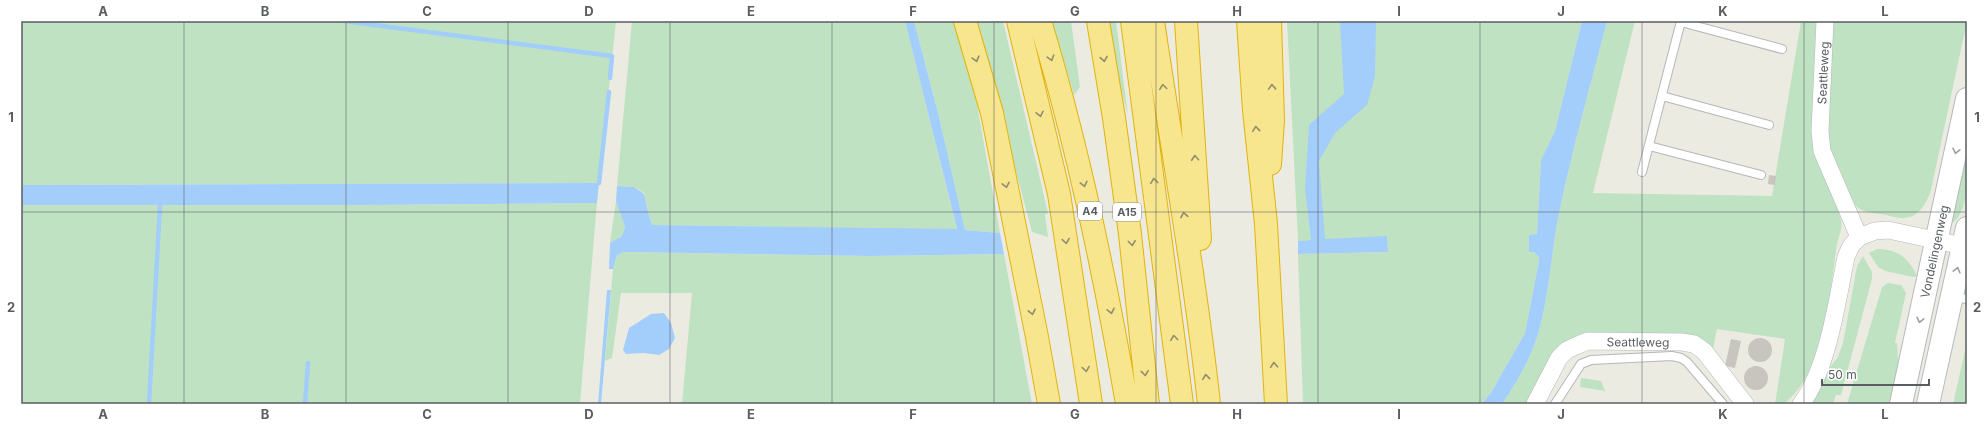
<svg xmlns="http://www.w3.org/2000/svg" width="1988" height="425" viewBox="0 0 1988 425" font-family="Inter,sans-serif">
	<style>
		.green { fill: #bfe3c2 }
		.water { fill: #a3cdfb }
		.lines { fill: none; stroke-linecap: round; stroke-linejoin: round }
		.stream { stroke: #a3cdfb; stroke-width: 4.5 }
		.building { fill: #c8c5bf }
		.lane-casing { stroke: #b4b7bc; stroke-width: 10 }
		.street-casing { stroke: #b4b7bc; stroke-width: 18 }
		.secondary-casing { stroke: #b5b8be; stroke-width: 24 }
		.highway-casing { stroke: #e3b30b; stroke-width: 24 }
		.lane { stroke: #fff; stroke-width: 8 }
		.street { stroke: #fff; stroke-width: 17 }
		.secondary { stroke: #fff; stroke-width: 22 }
		.highway { stroke: #f7e68d; stroke-width: 22 }
		.oneway { stroke: #918d71 }
		.oneway2 { stroke: #9c9ea1 }
		.grid { fill: none; stroke: #5a5d62; stroke-width: 1; stroke-opacity: 0.55 }
		.labels { text-anchor: middle; dominant-baseline: central; stroke-width: 3; stroke-linejoin: round; paint-order: stroke }
		.shield { fill: #fff; stroke: #8c8e91; stroke-width: 1 }
		.shield-label { font-size: 11px; font-weight: bold; fill: #5a5d62 }
		.street-label { font-size: 12px; fill: #5a5d62; stroke: #fff }
		.neatline { fill: none; stroke: #5a5d62; stroke-width: 1.5 }
		.grid-label { font-size: 13px; text-anchor: middle; font-weight: bold; fill: #5a5d62 }
	</style>
	<rect width="100%" height="100%" fill="#ecebe2"/>
	<path class="green" d="M21 21H616L599 183 21 185Z
		M632 21H905L957 230 653 225 650 220 644 193 634 187 617 186Z
		M914 21H956L973 82 1000 233 965 230 939 117Z
		M976 21H1003L1048 213 1045 215 1048 237 1032 232Z
		M1052 21H1071L1080 87 1074 95Z
		M1104 21H1116L1128 116Z
		M1287 21H1582L1555 131 1541 160 1537 235H1529V251L1534 252 1539 257V261L1525 333 1492 391 1482 404H1303L1298 254 1388 252 1387 237 1298 241Z
		M1607 21H1635L1593 193 1772 196 1801 21H1816L1812 141C1817 169 1834 192 1841 220 1843 231 1837 239 1836 250 1830 297 1824 373 1784 404H1775L1785 339 1717 329 1713 349 1582 336 1565 342 1525 404H1502C1517 382 1530 360 1538 334 1550 293 1551 250 1560 209 1573 146 1591 84 1607 21Z
		M1833 21H1967L1931 190C1927 203 1918 219 1902 218 1895 218 1888 215 1881 214 1871 213 1863 213 1855 205 1845 194 1831 155 1828 140Z
		M1967 140C1967 162 1973 216 1948 225Z
		M616 201 625 227 622 236 610 243Z
		M597 203 580 404H21V205H367Z
		M1877 249C1897 249 1909 258 1917 276L1913 277 1885 271 1878 267 1869 253Z
		M624 252 869 256 1004 254 1032 404H682L692 293H621L612 358 605 361 613 269 617 255Z
		M1863 256 1872 272V279L1841 395H1836L1833 404H1812L1830 367 1838 357 1843 343 1857 266Z
		M1888 283 1901 285 1906 293 1895 343H1897L1899 372 1892 404H1847L1882 287Z
		M1967 342V404H1953Z
		M1581 378 1601 381 1605 391 1580 387Z"/>
	<path class="water" d="M905 21H914L939 117 965 230 1000 233 1004 254 869 256 624 252 617 255 613 269H609L610 243 622 236 625 227 616 201 617 186 634 187 644 194 650 220 653 225 957 229Z
		M1340 21H1376L1375 76 1367 105 1335 133 1319 161 1325 239 1387 236 1388 252 1298 254V241L1311 240 1305 188 1309 125 1344 94Z
		M1582 21H1607C1591 84 1573 146 1560 209 1551 250 1550 293 1538 334 1530 360 1517 382 1502 404H1482L1492 391 1525 333 1539 261V257L1534 252H1529V235L1537 234 1541 160 1555 131Z
		M599 183 597 203 367 205H21V185Z
		M607 290H611L601 404H598Z
		M664 313 671 323 675 338 669 349 659 355 644 353 626 354 623 350 629 328 651 314Z"/>
	<g class="lines">
		<path class="stream" d="M344 21 612 56 610 78
			M599 183 609 92
			M149 404 160 206
			M305 404 308 363"/>
	</g>
	<path class="building" d="M1769 175 1776 176 1775 185 1768 184Z
		M1748 350a12 12 0 1 1 24 0a12 12 0 1 1-24 0Z
		M1731 339 1741 341 1735 368 1725 366Z
		M1744 378a12 12 0 1 1 24 0a12 12 0 1 1-24 0Z"/>
	<g class="lines">
		<g class="lane-casing">
			<path id="lane" d="M1681 22 1782 49
				M1662 96 1769 125
				M1649 146 1761 175
				M1642 172 1681 21
				M1954 297 1967 299
				M1555 404 1581 364 1591 360 1672 356 1681 358 1687 362 1723 404"/>
		</g>
		<g class="street-casing">
			<g id="street">
				<path d="M1859 237 1875 231 1888 230 1963 246"/>
				<path id="s1" d="M1535 404 1559 358 1567 350 1578 345 1588 341 1682 342 1694 344 1704 351 1745 404"/>
				<path id="s2" d="M1801 404C1828 369 1837 301 1846 257L1851 246 1859 237 1822 151 1820 131 1825 21"/>
			</g>
		</g>
		<g class="secondary-casing">
			<g id="secondary">
				<path id="s3" d="M1901 404 1967 99"/>
				<path d="M1928 404 1967 228"/>
			</g>
		</g>
		<g class="highway-casing">
			<path id="highway" d="M965 21 992 113 1037 337 1049 404
				M1018 21 1059 194 1091 404
				M1040 21C1078 147 1105 275 1127 404
				M1098 21 1114 118 1130 234 1148 404
				M1132 21 1182 404
				M1153 21C1172 149 1195 276 1209 404
				M1186 21 1200 239
				M1248 21 1254 110 1266 224 1276 404
				M1270 21 1273 120 1270 164"/>
		</g>
		<use href="#lane" class="lane"/>
		<use href="#street" class="street"/>
		<use href="#secondary" class="secondary"/>
		<use href="#highway" class="highway"/>
	</g>
	<defs><path id="oneway-chevron" d="M-2-3.5L2.5 0L-2 3.5" fill="none" stroke-width="1.6" stroke-linecap="round" stroke-linejoin="round"/></defs>
	<g class="oneway">
		<use href="#oneway-chevron" transform="translate(1051 58) rotate(73)"/>
		<use href="#oneway-chevron" transform="translate(976 59) rotate(74)"/>
		<use href="#oneway-chevron" transform="translate(1104 59) rotate(80)"/>
		<use href="#oneway-chevron" transform="translate(1163 87) rotate(-98)"/>
		<use href="#oneway-chevron" transform="translate(1272 87) rotate(-92)"/>
		<use href="#oneway-chevron" transform="translate(1040 114) rotate(77)"/>
		<use href="#oneway-chevron" transform="translate(1256 129) rotate(-96)"/>
		<use href="#oneway-chevron" transform="translate(1195 158) rotate(-94)"/>
		<use href="#oneway-chevron" transform="translate(1154 181) rotate(-97)"/>
		<use href="#oneway-chevron" transform="translate(1084 184) rotate(76)"/>
		<use href="#oneway-chevron" transform="translate(1006 185) rotate(78)"/>
		<use href="#oneway-chevron" transform="translate(1184 215) rotate(-101)"/>
		<use href="#oneway-chevron" transform="translate(1066 241) rotate(81)"/>
		<use href="#oneway-chevron" transform="translate(1132 243) rotate(83)"/>
		<use href="#oneway-chevron" transform="translate(1111 311) rotate(78)"/>
		<use href="#oneway-chevron" transform="translate(1032 312) rotate(78)"/>
		<use href="#oneway-chevron" transform="translate(1174 338) rotate(-97)"/>
		<use href="#oneway-chevron" transform="translate(1274 365) rotate(-93)"/>
		<use href="#oneway-chevron" transform="translate(1086 369) rotate(81)"/>
		<use href="#oneway-chevron" transform="translate(1145 373) rotate(84)"/>
		<use href="#oneway-chevron" transform="translate(1206 377) rotate(-96)"/>
	</g>
	<g class="oneway2">
		<use href="#oneway-chevron" transform="translate(1956 151) rotate(102)"/>
		<use href="#oneway-chevron" transform="translate(1957 270) rotate(-76)"/>
		<use href="#oneway-chevron" transform="translate(1920 320) rotate(102)"/>
	</g>
	<path class="grid" d="M184 21V404M346 21V404M508 21V404M670 21V404M832 21V404M994 21V404M1156 21V404M1318 21V404M1480 21V404M1642 21V404M1804 21V404M21 212H1967"/>
	<g class="labels">
		<g class="shield">
			<rect x="1078" y="202" width="24" height="18" rx="3"/>
			<rect x="1113" y="203" width="28" height="18" rx="3"/>
		</g>
		<g class="shield-label">
			<text x="1090" y="211">A4</text>
			<text x="1127" y="212">A15</text>
		</g>
		<g class="street-label">
			<text stroke="none"><textPath href="#s2" startOffset="351">Seattleweg</textPath></text>
			<text stroke="none"><textPath href="#s3" startOffset="156">Vondelingenweg</textPath></text>
			<text stroke="none"><textPath href="#s1" startOffset="136">Seattleweg</textPath></text>
		</g>
	</g>
	<rect width="1988" height="425" fill="none" stroke="#ffffff" stroke-width="44"/>
	<path d="M1822 379v6h107v-6" fill="none" stroke="#5a5d62" stroke-width="2"/>
	<text x="1828" y="379" font-size="12" fill="#5a5d62" stroke="#ffffff" stroke-width="3" paint-order="stroke">50 m</text>
	<rect x="22" y="22" width="1944" height="381" class="neatline"/>
	<g class="grid-label">
		<text x="103" y="16">A</text>
		<text x="265" y="16">B</text>
		<text x="427" y="16">C</text>
		<text x="589" y="16">D</text>
		<text x="751" y="16">E</text>
		<text x="913" y="16">F</text>
		<text x="1075" y="16">G</text>
		<text x="1237" y="16">H</text>
		<text x="1399" y="16">I</text>
		<text x="1561" y="16">J</text>
		<text x="1723" y="16">K</text>
		<text x="1885" y="16">L</text>
		<text x="11" y="122">1</text>
		<text x="1977" y="122">1</text>
		<text x="11" y="312">2</text>
		<text x="1977" y="312">2</text>
		<text x="103" y="419">A</text>
		<text x="265" y="419">B</text>
		<text x="427" y="419">C</text>
		<text x="589" y="419">D</text>
		<text x="751" y="419">E</text>
		<text x="913" y="419">F</text>
		<text x="1075" y="419">G</text>
		<text x="1237" y="419">H</text>
		<text x="1399" y="419">I</text>
		<text x="1561" y="419">J</text>
		<text x="1723" y="419">K</text>
		<text x="1885" y="419">L</text>
	</g>
</svg>
